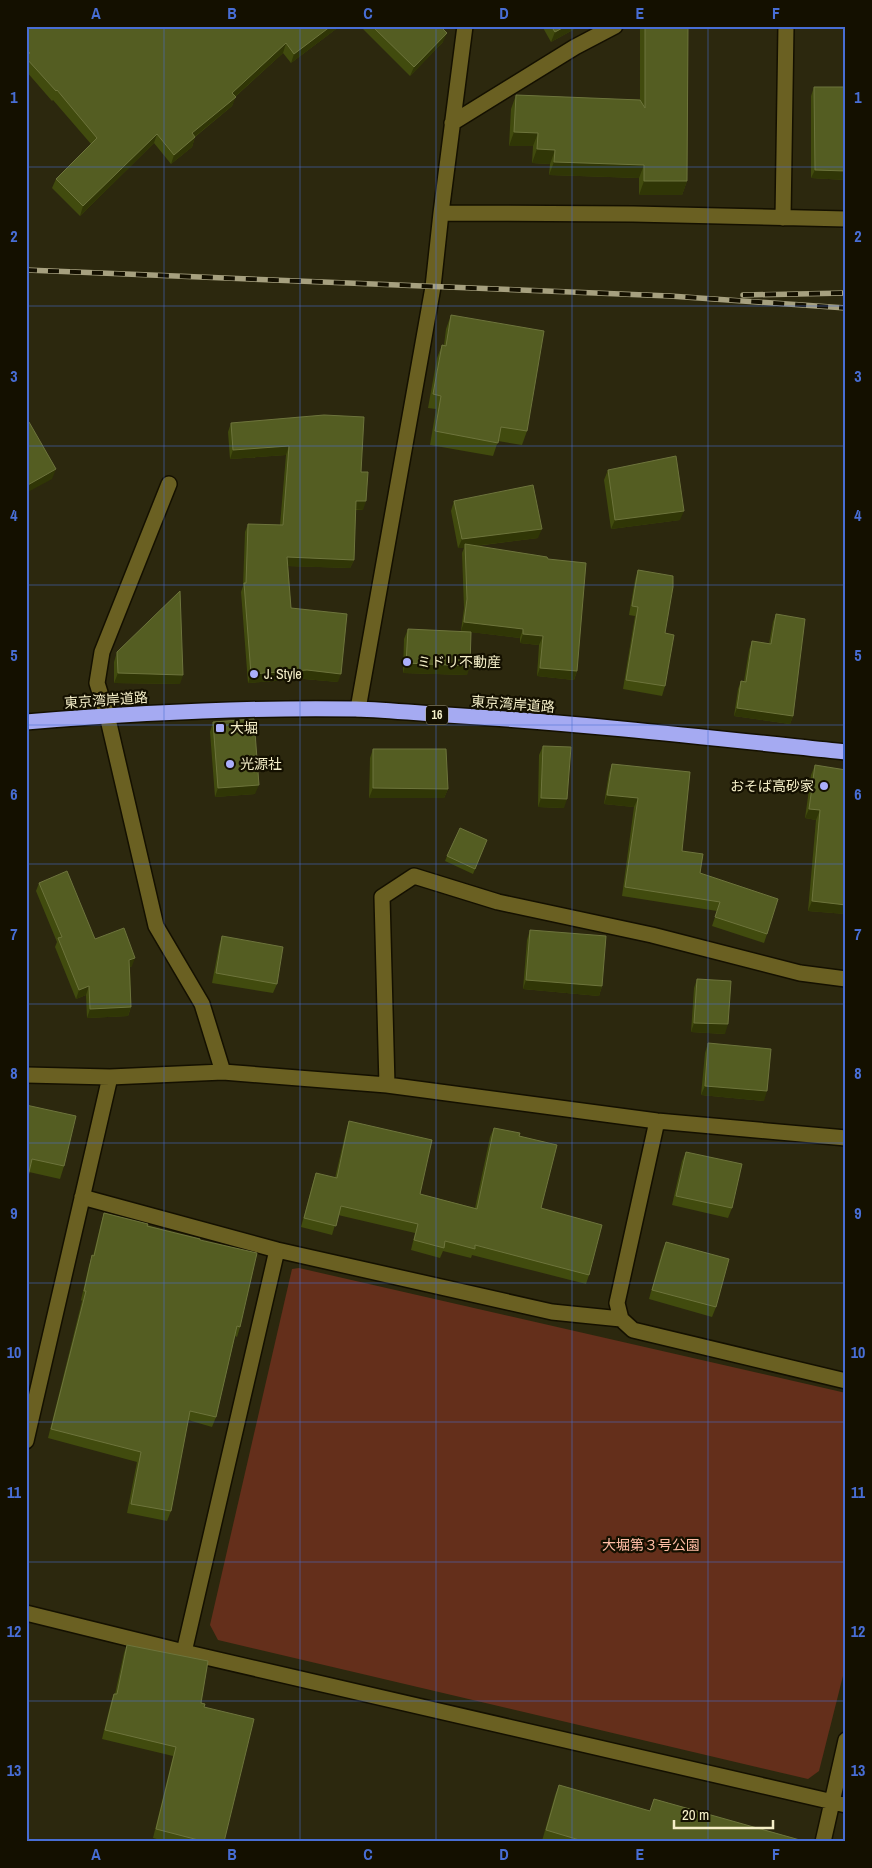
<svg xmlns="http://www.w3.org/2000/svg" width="872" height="1868" viewBox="0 0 872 1868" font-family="'Archivo Narrow','Noto Sans JP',sans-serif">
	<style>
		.green { fill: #642f1b }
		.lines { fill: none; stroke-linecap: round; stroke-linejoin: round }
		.street-casing { stroke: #141000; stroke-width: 18 }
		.highway-casing { stroke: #141000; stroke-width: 18 }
		.street { stroke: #6a6022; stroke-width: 15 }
		.highway { stroke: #a5aaf2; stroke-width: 15 }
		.rail-casing { stroke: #a6a07f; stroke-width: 5.5 }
		.rail { stroke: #141000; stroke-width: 4; stroke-dasharray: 11; stroke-linecap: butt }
		.wall { fill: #414b0e }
		.shaded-wall { fill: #303606 }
		.building { fill: #545d22; stroke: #6d743c }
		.grid { fill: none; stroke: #486ed5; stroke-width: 1; stroke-opacity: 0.55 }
		.poi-dot { fill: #abaffb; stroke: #141000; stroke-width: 2 }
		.labels { text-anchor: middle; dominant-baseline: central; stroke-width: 4.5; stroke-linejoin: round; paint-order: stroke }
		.shield { fill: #141000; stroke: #b2ac8c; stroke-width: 1 }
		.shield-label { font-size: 12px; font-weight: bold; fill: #f5efc8 }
		.poi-label { font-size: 14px; fill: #f5efc8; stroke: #141000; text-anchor: start }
		.street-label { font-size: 14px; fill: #f5efc8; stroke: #141000 }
		.park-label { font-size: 14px; fill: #ffbda5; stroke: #141000 }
		.neatline { fill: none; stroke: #486ed5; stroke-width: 2 }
		.grid-label { font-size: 16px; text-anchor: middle; font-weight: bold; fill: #486ed5 }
	</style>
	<rect width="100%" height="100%" fill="#2c280e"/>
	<path class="green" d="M299 1268 846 1393V1664L819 1771 808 1779 218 1640 210 1625 292 1269Z"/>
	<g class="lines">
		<g class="street-casing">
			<path id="street" d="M452 123 575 47 615 26
				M441 213 633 214 846 219
				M783 218 786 26
				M169 484 102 652 97 683 107 715 156 926 202 1004 223 1072
				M358 709 433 287 441 213 465 26
				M26 1075 110 1077 223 1072 387 1085 657 1121 846 1138
				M387 1085 382 897 414 876 498 902 652 935 800 973 846 979
				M657 1121 617 1303 621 1319 633 1330 846 1381
				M82 1197 277 1250 552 1312 621 1319
				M26 1441 110 1077
				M26 1613 184 1652 846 1805
				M184 1652 277 1250
				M823 1842 846 1740"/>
		</g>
		<g class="highway-casing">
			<path id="highway" d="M26 722C136 713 246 707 356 709 386 710 417 713 447 715 580 723 713 738 846 752"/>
		</g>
		<use href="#street" class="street"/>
		<use href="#highway" class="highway"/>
		<g class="rail-casing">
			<path id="rail" d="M26 270 670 296 846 308
				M743 295 846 293"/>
		</g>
		<use href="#rail" class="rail"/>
	</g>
	<path class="wall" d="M26 26H340L291 63 283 53 235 97 232 106 195 137 192 147 171 164 154 143 80 216 52 188 56 179 91 144 53 100 52 101 26 71Z
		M360 26H440L443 42 410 76Z
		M542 26H580L551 42Z
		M640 26H688L687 181 682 195H639V178L549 175 550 164 532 163 533 146H509L511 109 516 95 640 100Z
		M814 87H846V180L811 178V96Z
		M451 315 527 431 522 445 498 441 493 456 430 445 436 409 428 408 437 358 442 345H444L446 329Z
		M231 423 361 472 363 510H355L354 560 350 568 288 566 291 608 338 682 304 679 248 683 241 592 243 586 245 532 248 524 280 525 286 455 230 459 228 432Z
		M608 470 680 520 611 529 604 480Z
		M454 501 538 538 476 546 577 671 574 680 537 676 539 645 520 643V638L471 632 467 675 403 673 404 639 408 629 469 632 461 631 464 608 462 553 464 548H458L451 511Z
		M638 570 665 633V686L662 696 623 689 635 616 629 615 635 580Z
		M776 614 793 716 790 724 734 716 738 689 741 681H744L749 650 752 641 769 644 773 622Z
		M117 652 180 684 114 683V662Z
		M213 722 255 794 215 797 210 732Z
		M543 746 564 808 538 807 539 755Z
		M373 749 448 789 444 798H369L370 758Z
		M612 764 700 873 767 934 764 943 712 926 717 911 622 896 634 807 604 804 609 773Z
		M815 765 846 914 808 911 816 820 805 818 811 775Z
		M487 840 473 874 445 861 447 856Z
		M39 883 95 939 132 966 130 967 131 1007 128 1016 87 1018 86 995 76 999 55 947 57 942 36 891Z
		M530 930 602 986 599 996 523 989 527 940Z
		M222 936 277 984 273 993 212 983 219 946Z
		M697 979 725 1034 691 1032 694 988Z
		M708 1043 764 1101 701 1095 705 1053Z
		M26 1105 64 1166 60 1179 29 1172Z
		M349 1121 420 1194 475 1208 490 1137 494 1128 519 1136 541 1208 589 1275 586 1284 472 1255 471 1258 443 1251 440 1258 411 1250 415 1233 338 1215 332 1235 301 1227 313 1182 316 1173 335 1178 346 1131Z
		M686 1152 732 1208 728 1218 672 1205 682 1161Z
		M104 1213 200 1240 240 1327 237 1337 235 1336 216 1417 212 1427 188 1420 171 1511 167 1521 127 1513 137 1462 48 1438 82 1301 81 1300 89 1265 93 1256 101 1223Z
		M666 1242 716 1307 712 1317 649 1299 662 1251Z
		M127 1645 201 1703 204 1707 224 1842H168L153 1838 173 1756 102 1739 111 1702 114 1694H115L124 1653Z
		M559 1785 650 1811 654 1799 807 1842H545L542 1841 555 1795Z"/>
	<path class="shaded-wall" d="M331 26H340L291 63 294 54Z
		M566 26H580L551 42 555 32Z
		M447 33 443 42 410 76 414 67Z
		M286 43 283 53 229 102 232 93Z
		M236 97 232 106 188 142 192 133Z
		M514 132 538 133 533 146H509Z
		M157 134 154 143 80 216 83 206Z
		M195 137 192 147 171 164 174 155Z
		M537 149 555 150 550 164 532 163Z
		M554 162 644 165 639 178 549 175Z
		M815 170 846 171V180L811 178Z
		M644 181H687L682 195H639Z
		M289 446 286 455 230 459 233 450Z
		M56 469 52 479 26 493V486Z
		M356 501H366L363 510 353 509Z
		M684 511 680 520 611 529 615 520Z
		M542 529 538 538 465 547V544L464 548H458L462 539Z
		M287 557 354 560 350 568 284 566Z
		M464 622 523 629 520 638 461 631Z
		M523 634 543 636 539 645 520 643Z
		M406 663 470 666 467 675 403 673Z
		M540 668 577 671 574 680 537 676Z
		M307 670 341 674 338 682 304 679 248 683 251 674Z
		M118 673 183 675 180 684 114 683Z
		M737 708 793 716 790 724 734 716Z
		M259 785 255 794 215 797 218 788Z
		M373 788 448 789 444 798H369Z
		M607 795 638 798 634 807 604 804Z
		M541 798 567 799 564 808 538 807Z
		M809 809 820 810 816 820 805 818Z
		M812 901 846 905V914L808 911Z
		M135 958 132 966 126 969 129 960Z
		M526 980 602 986 599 996 523 989Z
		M89 986 86 995 76 999 79 990Z
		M131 1007 128 1016 87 1018 90 1009Z
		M694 1023 728 1024 725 1034 691 1032Z
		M705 1086 767 1091 764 1101 701 1095Z"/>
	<path class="building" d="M26 26H331L294 54 286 43 232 93 236 97 192 133 195 137 174 155 157 134 83 206 56 179 97 138 57 90 56 91 26 58V56L30 53 26 49Z
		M372 26H440L447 33 414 67Z
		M551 26H566L555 32Z
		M645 26H688L687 181H644V165L554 162 555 150 537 149 538 133 514 132 516 95 640 100 645 108Z
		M814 87H846V171L815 170Z
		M451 315 544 331 527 431 501 427 498 443 435 431 441 396 433 394 442 345 446 346Z
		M324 415 364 417 361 472H368L366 501H356L354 560 287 557 291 608 347 614 341 674 307 670 251 674 244 583H246L248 524 283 525 289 446 233 450 231 423Z
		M29 422 56 469 26 486V423Z
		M676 456 684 511 615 520 608 470Z
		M533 485 542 529 462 539 454 501Z
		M465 544 547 557 548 559 586 563 577 671 540 668 543 636 523 634V629L464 622 467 599Z
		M638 570 673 576V587L665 633 674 635 665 686 626 680 638 607 632 606Z
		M180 591 183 675 118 673 117 652Z
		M776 614 805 619 793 716 737 708 741 681 746 682 752 641 771 644Z
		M408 629 471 632 470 666 406 663Z
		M254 719 259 785 218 788 213 722Z
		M543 746 571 747 567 799 541 798Z
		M373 749H446L448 789 373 788Z
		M612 764 690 772 682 851 703 854 700 873 778 899 767 934 715 917 720 902 625 887 638 798 607 795Z
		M815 765 846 770V905L812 901 820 810 809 809Z
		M460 828 487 840 475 869 447 856Z
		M67 871 95 939 124 928 135 958 129 960 131 1007 90 1009 89 986 79 990 58 938 62 937 39 883Z
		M530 930 606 936 602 986 526 980Z
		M222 936 283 947 277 984 216 973Z
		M697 979 731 981 728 1024 694 1023Z
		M708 1043 771 1049 767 1091 705 1086Z
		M26 1105 76 1116 64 1166 32 1159 26 1185Z
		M349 1121 432 1140 420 1194 477 1209 494 1128 520 1133 519 1136 557 1145 541 1208 602 1225 589 1275 475 1245V1249L445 1241 444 1248 414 1240 418 1224 341 1206 336 1226 304 1218 316 1173 337 1178Z
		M686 1152 742 1164 732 1208 676 1196Z
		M104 1213 148 1224 147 1226 200 1239V1240L257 1253 240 1327 237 1326 216 1417 190 1411 171 1511 131 1504 141 1452 51 1429 86 1291H84L92 1255 94 1256Z
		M666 1242 729 1259 716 1307 652 1290Z
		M127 1645 208 1661 201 1703 205 1704 204 1707 254 1719 224 1842H206L156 1829 176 1747 105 1730 114 1694H117Z
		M559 1785 650 1811 654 1799 807 1842H586L546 1830Z"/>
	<path class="grid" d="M164 26V1842M300 26V1842M436 26V1842M572 26V1842M708 26V1842M26 167H846M26 306H846M26 446H846M26 585H846M26 725H846M26 864H846M26 1004H846M26 1143H846M26 1283H846M26 1422H846M26 1562H846M26 1701H846"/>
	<g class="poi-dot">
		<circle cx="407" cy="662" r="5"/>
		<circle cx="254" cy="674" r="5"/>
		<rect x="215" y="723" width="10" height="10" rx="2.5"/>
		<circle cx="230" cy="764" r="5"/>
		<circle cx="824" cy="786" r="5"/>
	</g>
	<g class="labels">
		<rect class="shield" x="426" y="705.5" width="22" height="19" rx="4"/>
		<g class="shield-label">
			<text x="437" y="715">16</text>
		</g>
		<g class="poi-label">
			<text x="417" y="662">ミドリ不動産</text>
			<text x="264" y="674">J. Style</text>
			<text x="230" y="728">大堀</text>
			<text x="240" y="764">光源社</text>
			<text x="814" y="786" text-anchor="end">おそば高砂家</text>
		</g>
		<g class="street-label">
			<text transform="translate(106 700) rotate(-4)">東京湾岸道路</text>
			<text transform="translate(513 704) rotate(4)">東京湾岸道路</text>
		</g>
		<g class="park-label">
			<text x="651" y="1545">大堀第３号公園</text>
		</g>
	</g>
	<rect width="872" height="1868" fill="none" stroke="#141000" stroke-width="55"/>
	<path d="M674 1820v8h99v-8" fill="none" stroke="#f5efc8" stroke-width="2.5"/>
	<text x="682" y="1820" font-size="15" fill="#f5efc8" stroke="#141000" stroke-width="4" paint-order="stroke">20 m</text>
	<rect x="28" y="28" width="816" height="1812" class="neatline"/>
	<g class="grid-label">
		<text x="96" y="19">A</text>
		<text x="232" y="19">B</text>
		<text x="368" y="19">C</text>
		<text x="504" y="19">D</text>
		<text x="640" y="19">E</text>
		<text x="776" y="19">F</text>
		<text x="14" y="103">1</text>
		<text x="858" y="103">1</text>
		<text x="14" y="242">2</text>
		<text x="858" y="242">2</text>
		<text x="14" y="382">3</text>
		<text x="858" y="382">3</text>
		<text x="14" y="521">4</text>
		<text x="858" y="521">4</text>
		<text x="14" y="661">5</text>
		<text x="858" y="661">5</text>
		<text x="14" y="800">6</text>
		<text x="858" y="800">6</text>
		<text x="14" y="940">7</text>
		<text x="858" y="940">7</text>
		<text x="14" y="1079">8</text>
		<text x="858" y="1079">8</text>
		<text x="14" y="1219">9</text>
		<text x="858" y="1219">9</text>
		<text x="14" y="1358">10</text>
		<text x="858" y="1358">10</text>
		<text x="14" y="1498">11</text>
		<text x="858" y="1498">11</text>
		<text x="14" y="1637">12</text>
		<text x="858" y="1637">12</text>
		<text x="14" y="1776">13</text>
		<text x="858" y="1776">13</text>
		<text x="96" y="1860">A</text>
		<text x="232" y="1860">B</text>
		<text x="368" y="1860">C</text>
		<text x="504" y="1860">D</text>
		<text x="640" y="1860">E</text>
		<text x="776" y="1860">F</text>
	</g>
</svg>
